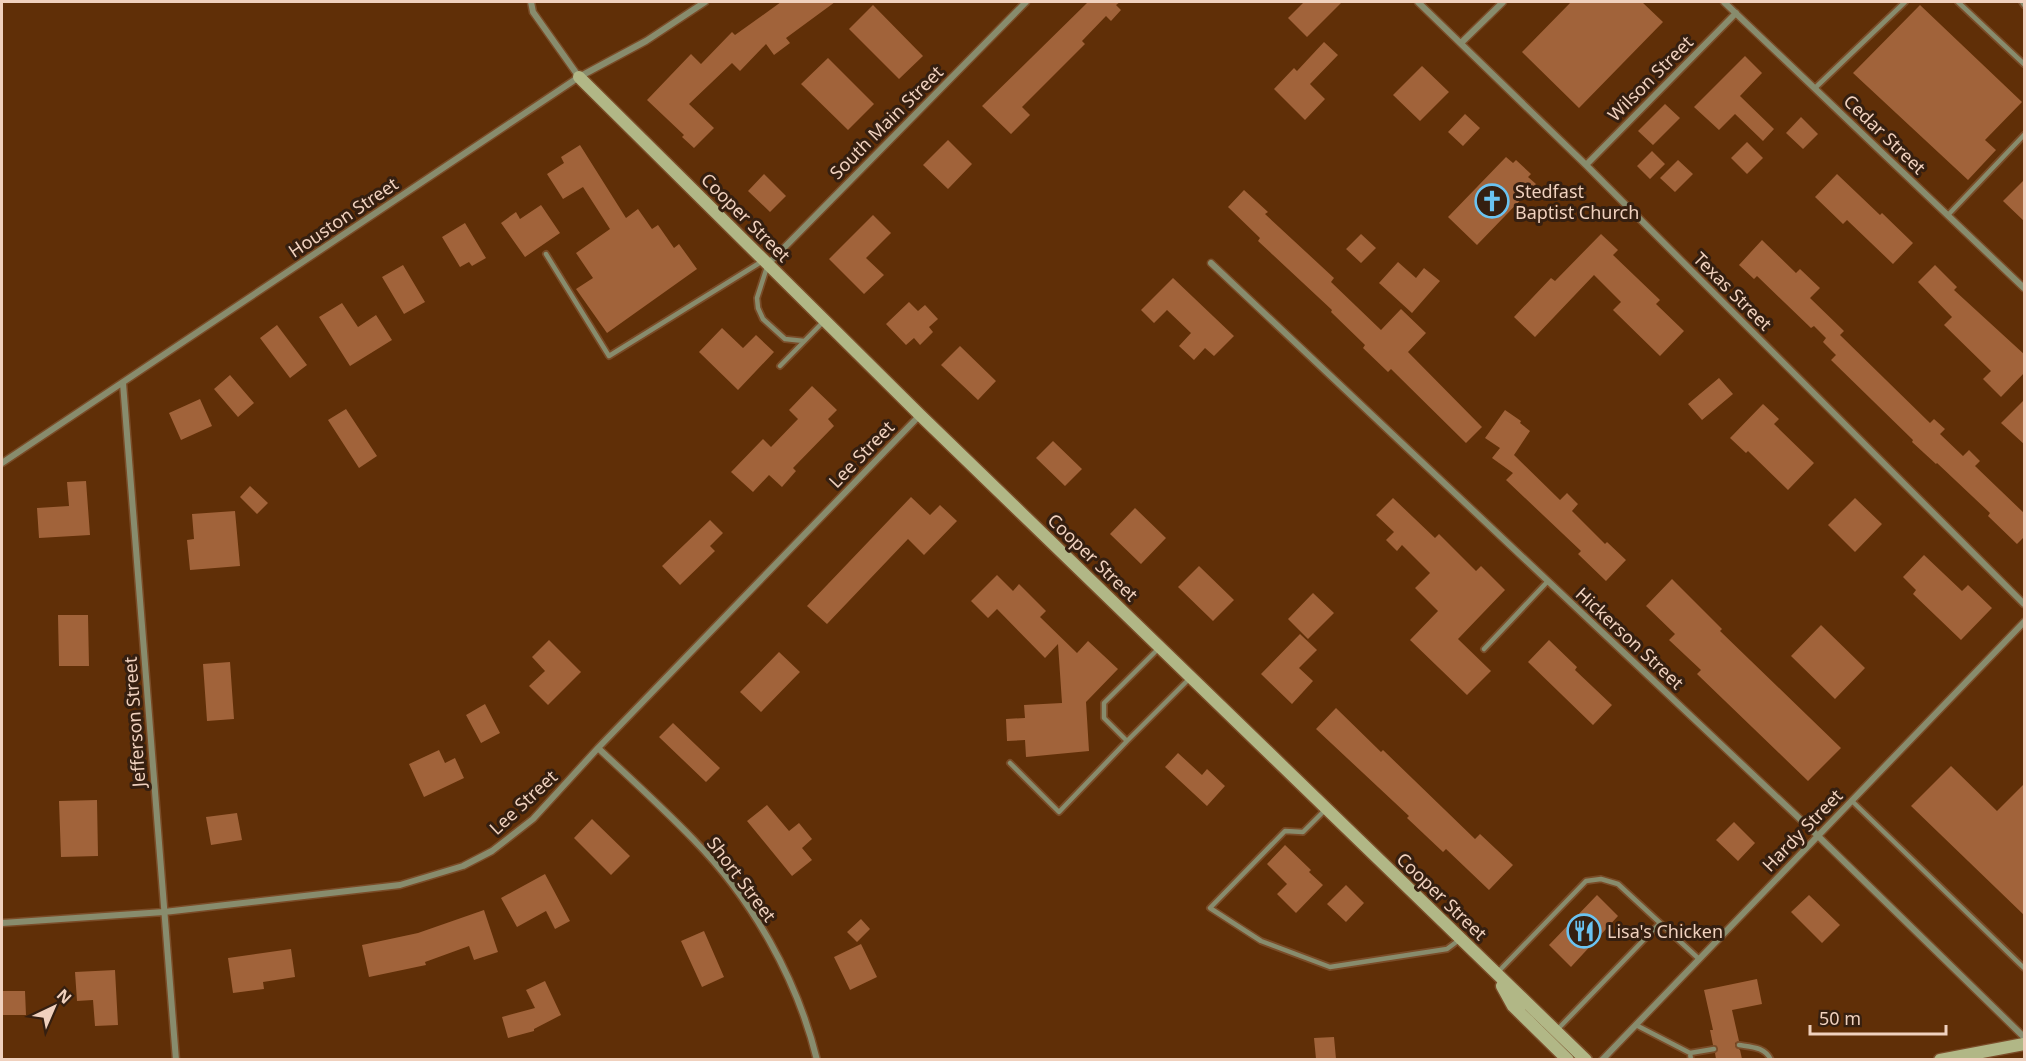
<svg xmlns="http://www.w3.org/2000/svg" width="2026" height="1061" viewBox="0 0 2026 1061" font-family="'Noto Sans',sans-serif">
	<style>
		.building { fill: #a1633a }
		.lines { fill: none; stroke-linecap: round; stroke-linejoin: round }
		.lane-casing { stroke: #7a4c28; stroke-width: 8 }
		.street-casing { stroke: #7a4c28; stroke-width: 9 }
		.secondary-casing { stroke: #7a4c28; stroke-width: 15 }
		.lane { stroke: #888c6d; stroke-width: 4.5 }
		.street { stroke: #888c6d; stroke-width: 6 }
		.secondary { stroke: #b1b786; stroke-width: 12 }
		.labels { text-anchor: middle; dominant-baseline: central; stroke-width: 6; stroke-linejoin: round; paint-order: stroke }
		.street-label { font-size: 18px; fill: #f0d1be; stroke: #351f10 }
		.poi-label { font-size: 18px; fill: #f0d1be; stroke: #351f10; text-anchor: start }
	</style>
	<rect width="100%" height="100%" fill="#602f07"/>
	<path class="building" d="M781 2H835L786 38 790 43 774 55 766 44 740 71 732 63 689 104 714 128 694 148 682 137 684 135 647 100 691 54 701 64 732 32 735 35Z
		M1088 2H1120L1116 5 1121 10 1111 21 1106 16 1082 41 1085 44 1022 107 1030 115 1011 134 982 106Z
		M1304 2H1342L1307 37 1288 18Z
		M1571 2H1642L1663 22 1579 108 1522 52Z
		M873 5 923 56 899 79 849 29Z
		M1920 5 2022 102 1985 140 1996 150 1968 180 1853 73Z
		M1324 42 1338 55 1310 84 1325 99 1305 120 1274 89 1294 68 1297 71Z
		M1745 56 1762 73 1740 96 1774 129 1763 141 1735 114 1719 130 1694 107Z
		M828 58 874 104 848 130 801 84Z
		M1422 66 1449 92 1420 121 1393 95Z
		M1665 104 1680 118 1653 145 1638 131Z
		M1465 114 1480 128 1463 146 1448 132Z
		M1801 117 1818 134 1803 149 1786 133Z
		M948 140 972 164 948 189 923 165Z
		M1747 142 1763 158 1747 174 1731 158Z
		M580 145 626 218 638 209 652 229 658 225 674 248 679 244 697 269 607 333 576 289 593 278 576 253 610 229 583 187 563 199 547 174 564 163 561 157Z
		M1652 151 1665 164 1650 179 1637 166Z
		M1506 157 1513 163 1516 160 1531 174 1528 177 1536 184 1477 245 1448 217Z
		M1678 160 1693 174 1675 192 1660 178Z
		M764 174 786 196 770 212 748 191Z
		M1837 174 1880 215 1882 213 1913 243 1893 264 1847 220 1843 224 1815 197Z
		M2025 179V222L2003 201Z
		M1244 190 1268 212 1265 214 1334 278 1331 282 1381 330 1401 309 1426 333 1408 352 1482 427 1466 443 1391 369 1388 372 1363 348 1365 345 1331 312 1332 310 1258 241 1260 238 1228 207Z
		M541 205 560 233 525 257 501 223 516 212 520 219Z
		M873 215 891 233 866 258 884 275 864 294 829 259Z
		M465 223 486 258 472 266 469 262 460 267 442 237Z
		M1361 234 1376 248 1361 263 1346 249Z
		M1601 234 1618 250 1613 255 1660 300 1656 304 1684 331 1660 356 1613 310 1621 302 1594 275 1535 337 1514 317 1551 278 1555 281Z
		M1762 240 1796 273 1800 269 1820 288 1810 298 1844 331 1840 335 1930 423 1934 419 1945 429 1940 434 1963 456 1969 450 1980 461 1975 466 2025 514V536L2017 544 1988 516 1990 513 1937 463 1936 464 1912 442 1913 440 1831 360 1836 355 1823 342 1826 338 1814 326 1811 328 1757 276 1754 279 1739 265Z
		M1398 262 1416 278 1424 268 1440 281 1412 313 1379 283Z
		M403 265 425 302 404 314 382 277Z
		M1935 265 1957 287 1954 290 2025 355V372L2001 397 1983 379 1991 371 1944 325 1952 317 1918 282Z
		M1173 278 1234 336 1214 356 1205 348 1194 360 1179 346 1191 333 1167 310 1154 323 1141 310Z
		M909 302 918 311 925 305 938 319 929 327 933 332 920 345 914 338 906 345 886 324Z
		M342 303 358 327 376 315 392 340 350 366 319 317Z
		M277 325 307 365 290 378 260 338Z
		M722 328 743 348 756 335 774 352 738 390 699 352Z
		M960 346 996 381 978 400 941 365Z
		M230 375 254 403 238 417 214 389Z
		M1719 378 1733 394 1702 420 1688 404Z
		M812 386 837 410 828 419 834 426 793 468 796 471 782 487 769 475 753 492 731 472 763 439 771 447 798 419 789 410Z
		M200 399 212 426 181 440 169 413Z
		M2025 399V445L2001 423Z
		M1763 404 1779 419 1774 424 1814 463 1788 490 1748 451 1746 453 1730 438Z
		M346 409 377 456 359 468 328 420Z
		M1505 410 1521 421 1520 423 1530 431 1514 455 1560 500 1567 493 1578 504 1572 511 1605 544 1607 542 1626 560 1606 581 1578 554 1581 551 1506 480 1513 473 1492 458 1500 448 1485 438Z
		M1053 441 1082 469 1065 486 1036 458Z
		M86 481 90 535 39 538 37 508 69 506 67 482Z
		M250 486 268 503 257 514 240 497Z
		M911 497 930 515 940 505 957 521 924 555 908 539 827 624 807 606Z
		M1393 498 1435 538 1439 534 1476 571 1481 566 1505 590 1458 639 1491 671 1467 695 1410 640 1438 611 1415 588 1430 573 1402 545 1397 551 1386 540 1394 532 1376 515Z
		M1855 498 1882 524 1855 552 1828 525Z
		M1135 508 1166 538 1141 564 1110 534Z
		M235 511 240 566 190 570 187 540 194 539 192 514Z
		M710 520 723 533 710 546 715 551 680 585 662 566Z
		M1924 555 1962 591 1968 585 1992 608 1961 640 1913 594 1916 590 1903 577Z
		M1199 566 1234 600 1213 621 1178 587Z
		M997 575 1013 591 1019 584 1046 611 1040 617 1077 653 1088 641 1118 669 1086 702 1089 751 1026 757 1025 740 1007 741 1006 719 1025 718 1024 705 1062 703 1058 644 1045 658 997 609 988 618 971 601Z
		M1672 579 1722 629 1720 631 1841 748 1808 781 1697 674 1701 670 1669 640 1675 634 1646 606Z
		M1313 593 1334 613 1308 639 1288 619Z
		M58 615H88L89 666H59Z
		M1821 625 1865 668 1835 699 1791 656Z
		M1300 634 1317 650 1299 668 1313 681 1292 704 1261 674Z
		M549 640 581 672 548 705 529 686 545 671 532 657Z
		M1549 640 1577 667 1575 670 1612 705 1593 725 1528 662Z
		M779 652 800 672 761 712 740 692Z
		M230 662 234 719 207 721 203 664Z
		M485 704 500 733 481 743 466 715Z
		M1336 708 1381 752 1383 750 1475 839 1480 834 1513 865 1489 890 1446 849 1443 852 1407 818 1409 816 1316 729Z
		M673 723 720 768 706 782 659 737Z
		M439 750 445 763 455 758 464 778 424 797 409 764Z
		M1178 753 1202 775 1207 769 1225 786 1207 806 1165 767Z
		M1951 766 1997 811 2025 783V916L1911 806Z
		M97 800 98 856 61 857 59 801Z
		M767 805 789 831 799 823 812 839 802 848 812 860 792 876 747 821Z
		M237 813 242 840 211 845 206 817Z
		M592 819 630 856 611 875 574 838Z
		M1734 822 1755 843 1738 861 1716 840Z
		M1285 845 1311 870 1309 872 1323 885 1296 913 1277 894 1287 884 1267 864Z
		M545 874 570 921 555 929 546 911 517 927 501 898Z
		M1346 885 1364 903 1346 922 1327 904Z
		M1597 895 1618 916 1571 967 1549 945Z
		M1809 895 1840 925 1822 943 1791 912Z
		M484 910 498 952 474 960 469 946 425 962 426 965 369 977 362 945 418 933Z
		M861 919 870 929 857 942 847 932Z
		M704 931 724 977 702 987 681 941Z
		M861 944 877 977 850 990 834 957Z
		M291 949 295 977 263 982 264 989 233 993 228 958Z
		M115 970 118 1025 95 1026 93 1000 77 1001 75 972Z
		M1757 979 1762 1004 1732 1010 1739 1041 1735 1043V1046L1740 1050 1742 1059H1716L1715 1053 1718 1049 1713 1045 1710 1030H1713L1704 990Z
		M545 981 561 1015 534 1029V1031L508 1038 502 1017 535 1008 526 990Z
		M2 991H25L26 1015H2Z
		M1334 1037 1336 1059H1316L1314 1038Z"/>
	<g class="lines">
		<g class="lane-casing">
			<path id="lane" d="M1958 2 2024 64
				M2022 2 2024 5
				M1815 88 1905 2
				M1948 215 2024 135
				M546 254 609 356 761 262
				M767 267 757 298 758 308 763 319 785 339 804 341
				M780 366 824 321
				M1158 649 1104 703V718L1127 741 1190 678
				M1484 649 1548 581
				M1010 763 1059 812 1127 741
				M1852 801 2024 968
				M1325 810 1303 832 1285 831 1210 908 1261 941 1330 967 1447 949 1459 940
				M1498 972 1586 881 1601 879 1618 884 1699 959
				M1636 1025 1690 1053
				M1556 1031 1660 923
				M1739 1045C1752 1047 1765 1047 1771 1060
				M1691 1060 1690 1053 1714 1049"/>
		</g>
		<g class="street-casing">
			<path id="street" d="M531 2 533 12 579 77
				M1418 2 1586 165 2024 604
				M1724 2 2024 288
				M1461 43 1503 2
				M1586 165 1736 13
				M1211 263 1818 836 2024 1037
				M768 264 1026 2
				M123 383 176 1060
				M2 463 579 77 646 41 705 2
				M598 748C630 778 663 808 693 839 752 899 797 978 817 1060
				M2 923 164 912 400 885 463 866 492 851 533 819 598 748 920 415
				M1602 1060 2024 622"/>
		</g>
		<g class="secondary-casing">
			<path id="secondary" d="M579 77 920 415 1586 1060
				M1502 986 1513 1006 1568 1060
				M1940 1060 2024 1044"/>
		</g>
		<use href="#lane" class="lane"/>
		<use href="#street" class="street"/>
		<use href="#secondary" class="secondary"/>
	</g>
	<defs>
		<g id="church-ring" transform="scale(1.725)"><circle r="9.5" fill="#351f10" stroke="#6ac3f1" stroke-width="1.5"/><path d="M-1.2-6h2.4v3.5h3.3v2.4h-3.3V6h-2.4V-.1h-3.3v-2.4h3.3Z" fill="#6ac3f1"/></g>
		<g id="restaurant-ring" transform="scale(1.725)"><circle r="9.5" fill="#351f10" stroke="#6ac3f1" stroke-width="1.5"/><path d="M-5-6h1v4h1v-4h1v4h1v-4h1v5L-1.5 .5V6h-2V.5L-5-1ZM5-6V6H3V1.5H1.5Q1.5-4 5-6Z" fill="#6ac3f1"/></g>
	</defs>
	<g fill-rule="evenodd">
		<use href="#church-ring" x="1492" y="201"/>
		<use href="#restaurant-ring" x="1584" y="931"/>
	</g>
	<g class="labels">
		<g class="street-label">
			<text transform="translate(1650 78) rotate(-45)">Wilson Street</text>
			<text transform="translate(886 122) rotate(-45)">South Main Street</text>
			<text transform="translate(1885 134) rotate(44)">Cedar Street</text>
			<text transform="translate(343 217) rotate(-34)">Houston Street</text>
			<text transform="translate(746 217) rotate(45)">Cooper Street</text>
			<text transform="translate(1733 291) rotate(45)">Texas Street</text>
			<text transform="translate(861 454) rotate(-46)">Lee Street</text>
			<text transform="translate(1093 557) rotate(44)">Cooper Street</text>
			<text transform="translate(1630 638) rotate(43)">Hickerson Street</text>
			<text transform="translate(134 722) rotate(-94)">Jefferson Street</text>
			<text transform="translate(523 802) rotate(-43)">Lee Street</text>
			<text transform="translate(1802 830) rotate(-46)">Hardy Street</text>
			<text transform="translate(742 879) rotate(53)">Short Street</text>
			<text transform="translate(1442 896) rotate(44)">Cooper Street</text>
		</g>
		<g class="poi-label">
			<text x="1515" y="191">Stedfast<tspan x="1515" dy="21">Baptist Church</tspan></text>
			<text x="1607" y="931">Lisa's Chicken</text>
		</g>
	</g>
	<rect width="2026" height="1061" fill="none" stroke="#f0d1be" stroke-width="6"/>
	<g transform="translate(54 1007) rotate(44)" stroke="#351f10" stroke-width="4.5" paint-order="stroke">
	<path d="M0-4.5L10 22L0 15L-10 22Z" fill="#f0d1be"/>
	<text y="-9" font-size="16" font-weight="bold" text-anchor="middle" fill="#f0d1be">N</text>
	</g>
	<path d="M1810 1025v9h136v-9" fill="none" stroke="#f0d1be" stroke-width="3"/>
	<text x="1819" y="1025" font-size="18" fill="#f0d1be" stroke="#351f10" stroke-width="4.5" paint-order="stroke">50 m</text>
</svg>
